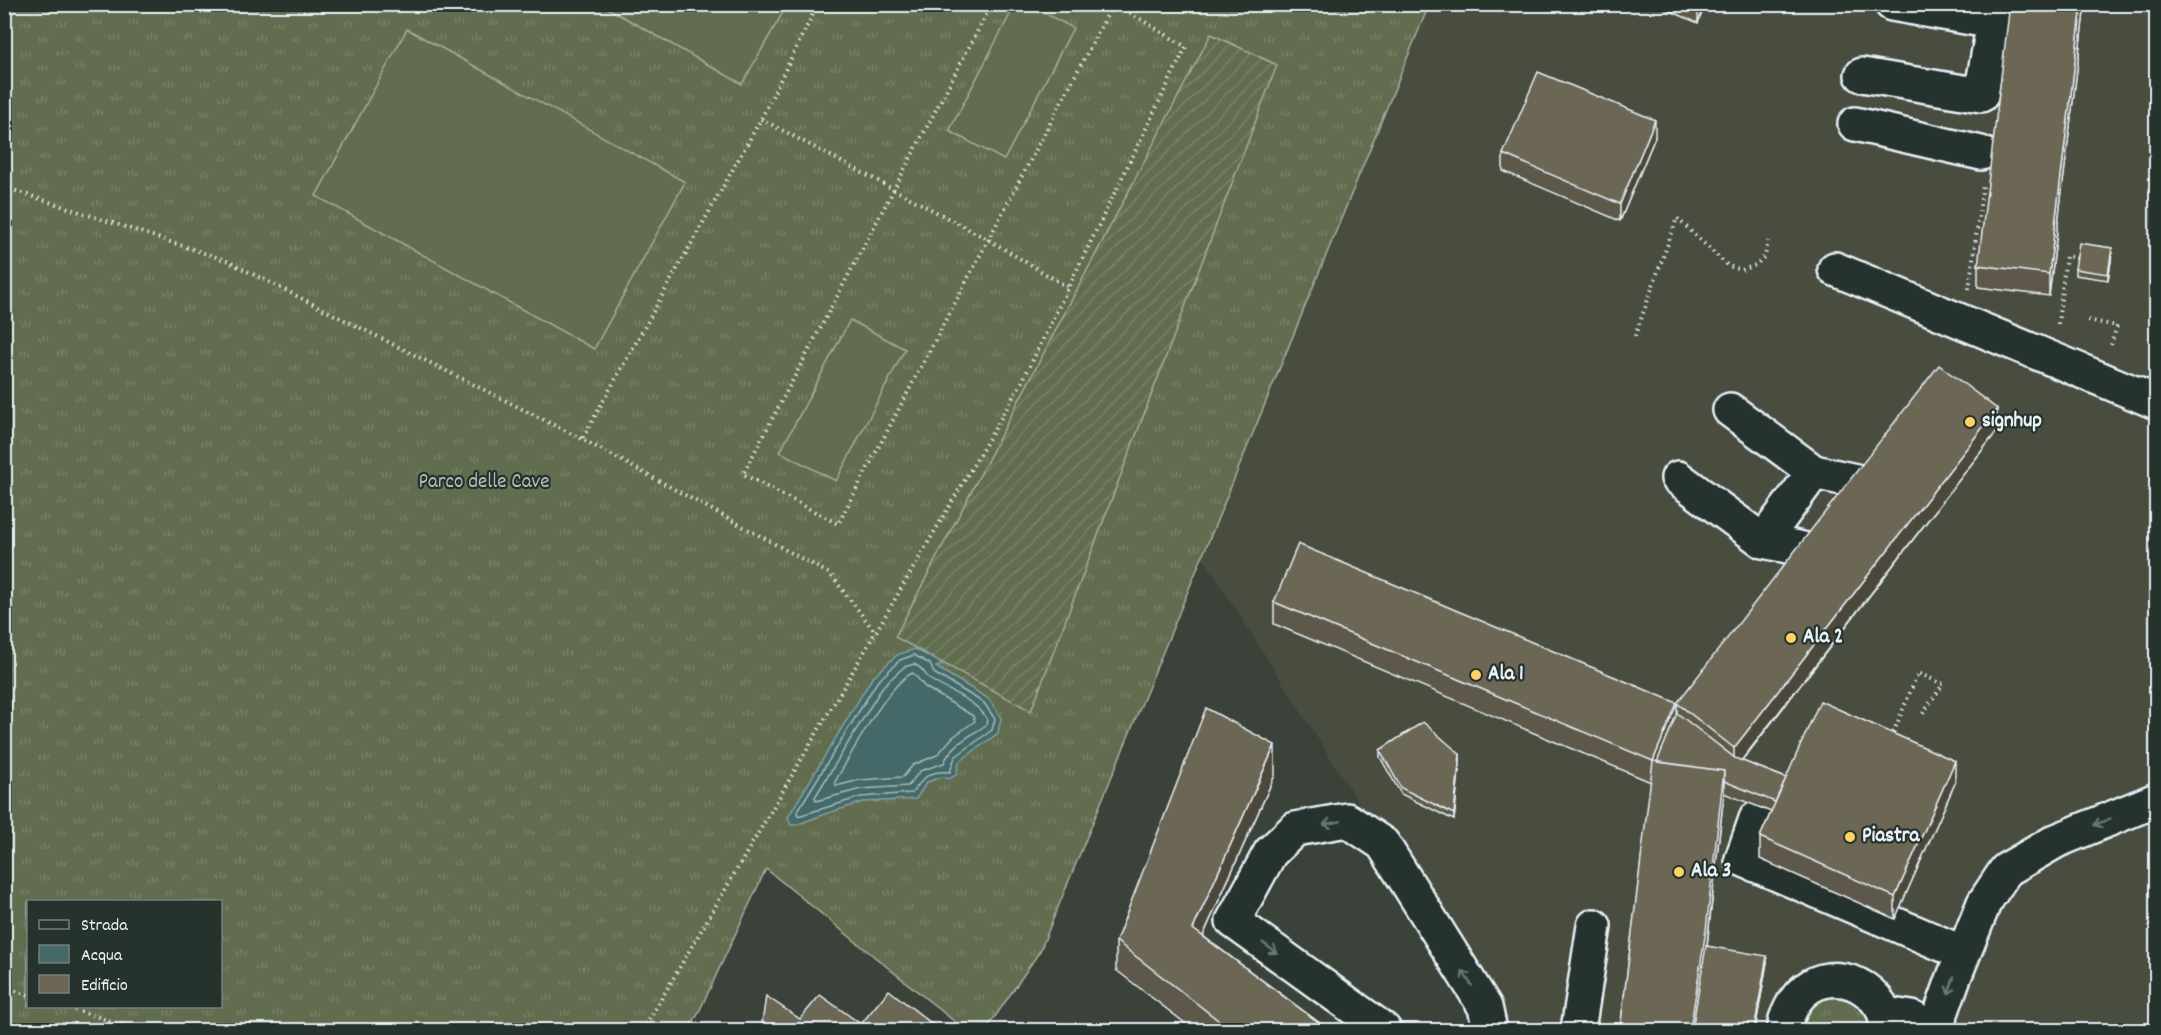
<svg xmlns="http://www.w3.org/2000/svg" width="2161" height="1035" viewBox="0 0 2161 1035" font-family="Dekko,sans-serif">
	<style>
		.built { fill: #4a4d41 }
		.grass { fill: url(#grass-tufts); stroke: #a5afa4; stroke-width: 1.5; fill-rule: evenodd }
		.garden { fill: url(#garden-furrows); stroke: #a5afa4; stroke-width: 1.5 }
		.pitch { fill: #626d4f; stroke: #a5afa4; stroke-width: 1.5 }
		.water { fill: #446968; stroke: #869fa2; stroke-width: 1.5 }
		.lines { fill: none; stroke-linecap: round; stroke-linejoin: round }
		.shore { stroke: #a6bbbe; stroke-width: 1.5 }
		.minor-casing { stroke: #e8f1f8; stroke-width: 38 }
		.path { stroke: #e8f1f8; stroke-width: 4; stroke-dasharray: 1.5 4.5; stroke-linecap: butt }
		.minor { stroke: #26332d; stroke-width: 33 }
		.wall { fill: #5d5848; stroke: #e8f1f8; stroke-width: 1.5 }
		.shaded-wall { fill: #4c473b; stroke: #e8f1f8; stroke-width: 1.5 }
		.building { fill: #6c6654; stroke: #e8f1f8; stroke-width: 1.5 }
		.oneway { stroke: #6a7674 }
		.poi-dot { fill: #ffd166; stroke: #26332d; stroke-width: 2 }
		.labels { text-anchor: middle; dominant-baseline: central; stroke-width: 4.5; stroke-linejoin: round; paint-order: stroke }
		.poi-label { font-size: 21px; font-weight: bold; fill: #e8f1f8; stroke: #26332d; text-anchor: start }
		.park-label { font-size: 21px; fill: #b2bcb4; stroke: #26332d }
	</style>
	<defs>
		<pattern id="grass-tufts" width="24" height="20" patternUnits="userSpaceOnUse" patternTransform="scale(1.5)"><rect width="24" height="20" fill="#626d4f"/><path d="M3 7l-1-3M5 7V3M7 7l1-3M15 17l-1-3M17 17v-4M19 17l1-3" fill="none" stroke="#788269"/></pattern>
		<pattern id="garden-furrows" width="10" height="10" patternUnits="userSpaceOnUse" patternTransform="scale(1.5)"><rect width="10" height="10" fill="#626d4f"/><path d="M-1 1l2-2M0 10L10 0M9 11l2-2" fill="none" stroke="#788269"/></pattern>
	</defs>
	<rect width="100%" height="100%" fill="#3b4239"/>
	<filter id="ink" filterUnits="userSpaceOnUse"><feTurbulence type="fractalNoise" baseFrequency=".0167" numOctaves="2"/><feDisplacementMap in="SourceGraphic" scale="12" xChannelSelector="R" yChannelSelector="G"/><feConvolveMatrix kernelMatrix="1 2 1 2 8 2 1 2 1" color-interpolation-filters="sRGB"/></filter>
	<g filter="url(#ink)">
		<path class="built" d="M1429 5H2156V1030H1503L1202 556Z"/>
		<path class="grass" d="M5 5H1429L1040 951 986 1030H965L766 869 697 1016 686 1030H5ZM28 902H220V1006H28Z
			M1846 994 1866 1005 1875 1030H1803C1810 1002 1818 997 1846 994Z"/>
		<path class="garden" d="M1211 34 1277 65 1031 711 895 637Z"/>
		<path class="pitch" d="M602 5 787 4V5L742 84Z
			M1015 5H1029L1073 28 1004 160 949 131Z
			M407 29 685 182 594 349 316 196Z
			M850 320 905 349 836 481 780 452Z"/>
		<path class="water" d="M915 649 943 664 936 667 989 699 1001 718 998 733 959 762 956 775 949 779 942 777 927 782 916 799 863 802 825 814 796 825H791L788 817 872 678 897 655Z"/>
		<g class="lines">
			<path class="shore" d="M914 655 930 664 934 673 984 703 995 719 992 730 955 757 950 772C929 770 924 777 912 793L861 797 798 816 797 812 877 682 900 660Z
				M914 664C925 669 923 674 931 680 949 692 976 700 987 719L986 725C970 736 951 745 944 763L920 771 908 786 861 789 816 801 815 797 883 686 904 667Z
				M913 673 925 687 973 716 975 721 953 737 937 755 913 765 903 777 860 780 836 786 835 782C849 758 889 681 913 673Z"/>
			<g class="minor-casing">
				<path id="minor" d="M1862 75 1981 95 1994 22 1892 4
					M1855 124 1981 153
					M1835 269 2156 402
					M1730 410 1814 472 1865 483
					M1678 478 1763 541 1812 551
					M1763 541 1814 472
					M1756 819 1742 859 1963 953
					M1885 1014 1912 1018 1934 1030
					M1384 1030 1233 921 1270 853 1295 829 1347 820 1383 844 1485 1007 1490 1030
					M1578 1030 1594 926
					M1785 1030C1784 1021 1787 1017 1791 1008 1811 967 1865 972 1884 1012 1886 1017 1886 1025 1886 1030
					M1935 1030 1954 977 1984 903 2006 870 2056 841 2156 800"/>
			</g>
			<path class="path" d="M818 4 761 119 582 439 830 574 876 633
				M992 4 743 474 838 524 1113 4
				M761 119 989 240 1069 288
				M4 187 225 260 582 439
				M1969 289 1983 184
				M2088 320 2117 326 2110 348
				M2058 324 2066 256 2077 258
				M1635 336 1677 218 1728 266 1742 270 1756 265 1765 256 1768 241
				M1891 738 1918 673 1943 684 1922 715
				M4 987 28 995
				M63 1006 138 1030
				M643 1030 1022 382 1186 47 1116 4"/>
			<use href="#minor" class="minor"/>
		</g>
		<path class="wall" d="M1654 4H1705L1698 23Z
			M2085 4 2049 296 1978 287V265Z
			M1655 137 1620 221 1503 171V154Z
			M2112 254 2108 280 2075 275V269Z
			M1997 431 1742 761 1786 778 1955 783 1895 919 1760 859V837L1771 812 1724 793 1707 946 1767 962 1755 1030H1620L1651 782 1274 624V602L1677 703Z
			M1380 750 1460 760 1454 820 1401 794 1380 757Z
			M1275 775 1203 936 1329 1030H1194L1116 970V941Z"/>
		<path class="shaded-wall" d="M1698 4H1705L1698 23Z
			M2082 4H2085L2049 296V274Z
			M1655 120V137L1620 221V204Z
			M2112 248V254L2108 280V274Z
			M1997 409V431L1734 770V748Z
			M1677 703V725L1658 772 1653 761Z
			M1275 745V775L1193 958V929Z
			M1460 754V760L1454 820V814Z
			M1955 761V783L1895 919V897Z
			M1724 771V793L1706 952 1692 1030H1690Z
			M1767 956V962L1755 1030H1754Z"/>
		<path class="building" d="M2010 4H2082L2049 274 1978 265Z
			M1538 72 1655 120 1620 204 1503 154Z
			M2079 243 2112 248 2108 274 2075 269Z
			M1939 365 1997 409 1734 748 1677 703Z
			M1298 544 1677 703 1653 761 1724 771 1706 930 1690 1030H1620L1653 761 1274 602Z
			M1820 701 1955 761 1895 897 1760 837Z
			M1206 708 1275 745 1193 929 1329 1030H1231L1116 941Z
			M1677 713 1735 758 1786 778 1775 802 1724 781V771L1657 762Z
			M1423 722 1460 754 1454 814 1401 788 1380 750Z
			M1706 946 1767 956 1754 1030H1692Z
			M889 990 940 1030H761L766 996 800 1019 820 995 861 1024Z"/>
		<defs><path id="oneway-shaft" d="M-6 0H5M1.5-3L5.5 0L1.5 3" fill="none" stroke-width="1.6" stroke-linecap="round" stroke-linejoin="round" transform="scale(1.5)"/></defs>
		<g class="oneway">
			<use href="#oneway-shaft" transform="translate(2102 822) rotate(158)"/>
			<use href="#oneway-shaft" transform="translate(1332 823) rotate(170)"/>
			<use href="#oneway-shaft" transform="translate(1270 948) rotate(36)"/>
			<use href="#oneway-shaft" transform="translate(1467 978) rotate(-122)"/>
			<use href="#oneway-shaft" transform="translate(1951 986) rotate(109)"/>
		</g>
	</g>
	<g class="poi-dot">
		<circle cx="1970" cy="422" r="6"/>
		<circle cx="1791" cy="638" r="6"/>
		<circle cx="1476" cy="675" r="6"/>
		<circle cx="1850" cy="837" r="6"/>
		<circle cx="1679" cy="872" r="6"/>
	</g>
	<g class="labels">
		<g class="poi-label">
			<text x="1982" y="422">signhup</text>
			<text x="1803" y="638">Ala 2</text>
			<text x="1488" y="675">Ala 1</text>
			<text x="1862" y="837">Piastra</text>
			<text x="1691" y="872">Ala 3</text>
		</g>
		<g class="park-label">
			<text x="484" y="483">Parco delle Cave</text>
		</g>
	</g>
	<rect width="2161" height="1035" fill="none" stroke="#26332d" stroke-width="24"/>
	<rect x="12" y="12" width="2137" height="1011" fill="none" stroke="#e8f1f8" stroke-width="2" filter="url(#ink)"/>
	<rect x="27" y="900" width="195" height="108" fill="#26332d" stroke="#747f7e" stroke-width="1.5"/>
	<rect x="39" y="920" width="30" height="9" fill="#26332d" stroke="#747f7e" stroke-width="1.5"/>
	<text x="81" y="930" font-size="18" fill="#e8f1f8">Strada</text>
	<rect x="39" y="945" width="30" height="18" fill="#446968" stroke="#747f7e" stroke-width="1.5"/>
	<text x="81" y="960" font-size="18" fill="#e8f1f8">Acqua</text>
	<rect x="39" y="975" width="30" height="18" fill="#6c6654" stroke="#747f7e" stroke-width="1.5"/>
	<text x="81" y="990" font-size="18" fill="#e8f1f8">Edificio</text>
</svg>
